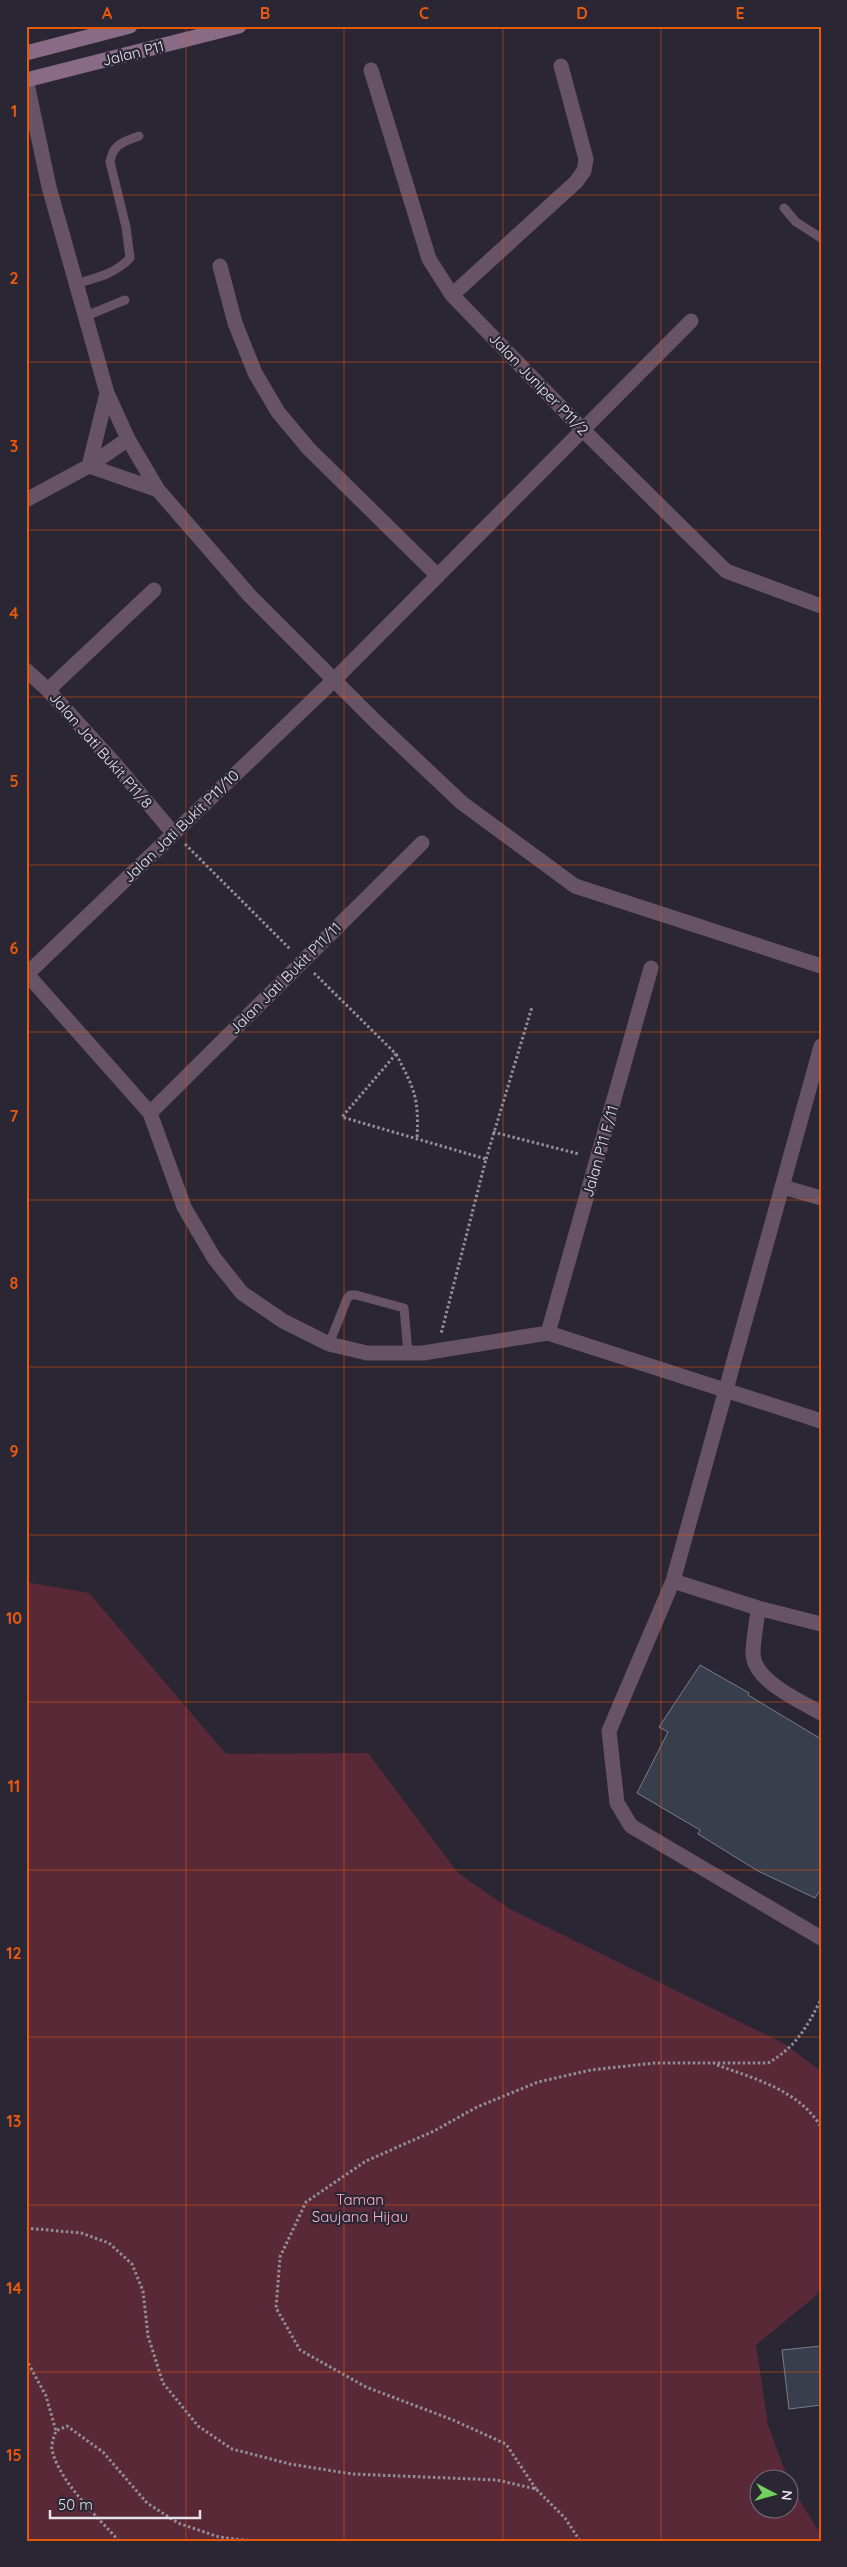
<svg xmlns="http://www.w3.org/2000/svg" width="847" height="2567" viewBox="0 0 847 2567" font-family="Quicksand,sans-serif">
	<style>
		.green { fill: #592938 }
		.building { fill: #383e4c; stroke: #777e8e }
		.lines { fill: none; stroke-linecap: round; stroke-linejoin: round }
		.path { stroke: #918d99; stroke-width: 3; stroke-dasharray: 2.5 2.5; stroke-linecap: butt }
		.lane { stroke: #675365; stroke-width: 9 }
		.street { stroke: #675365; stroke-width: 15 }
		.secondary { stroke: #8a6b86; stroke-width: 15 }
		.grid { fill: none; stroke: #e8590c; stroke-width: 1; stroke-opacity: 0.55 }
		.labels { text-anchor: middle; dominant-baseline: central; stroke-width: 4.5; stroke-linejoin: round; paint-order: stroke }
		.street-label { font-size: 15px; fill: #e5e2ec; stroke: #2a2634 }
		.park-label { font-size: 15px; fill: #fcb1c5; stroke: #2a2634 }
		.neatline { fill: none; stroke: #e8590c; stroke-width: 2 }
		.grid-label { font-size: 16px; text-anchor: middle; font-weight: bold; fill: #e8590c }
	</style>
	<rect width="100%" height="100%" fill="#2a2634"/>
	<path class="green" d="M26 1582 89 1593 226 1754 368 1753 458 1873 510 1909 783 2043 821 2071V2284L817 2295 756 2345 768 2425 788 2479 760 2480V2510H790V2484L821 2535V2541H26Z"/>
	<path class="building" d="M700 1665 749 1693 748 1695 821 1739V1889L815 1898 758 1871 698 1834 700 1830 637 1793 668 1732 659 1727Z
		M821 2346V2405L789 2409 782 2350Z"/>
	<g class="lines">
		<path class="path" d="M185 844 290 949
			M314 973 396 1054 342 1117 486 1159 441 1334
			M396 1054C415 1090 419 1098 417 1139
			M493 1132 579 1154
			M486 1159 532 1007
			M717 2065C755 2079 799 2090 821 2127
			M26 2228 81 2233 109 2243 132 2264 143 2291 148 2336 163 2383 198 2426 232 2449 290 2464 352 2474 497 2480 536 2489 565 2518 580 2541
			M26 2359 46 2396 56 2431
			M536 2489 506 2444 453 2420 366 2387 300 2350 276 2308 280 2257 306 2202 366 2161 434 2131 477 2107 538 2082 591 2070 654 2063H768C795 2048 808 2026 821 1999
			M119 2541C97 2516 60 2483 52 2450 51 2445 54 2436 56 2431L67 2426 103 2452 147 2503 178 2523 219 2537 252 2541"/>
		<path class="lane" d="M784 208 796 222 821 238
			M75 284C96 278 115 274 130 258L126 227 110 162C113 144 123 142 139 136
			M86 316 125 300
			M329 1344 347 1299 350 1295H356L404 1308 408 1353"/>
		<path class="street" d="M371 70 429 259 452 295 583 430 726 571 821 606
			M26 79 49 187 107 393 128 439 158 490 250 596 375 721 462 803 575 886 821 966
			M220 266 235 323 255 373 278 412 308 448 438 576
			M452 295 576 182 584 171 586 159 561 66
			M107 393 89 466 158 490
			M26 500 89 466 128 439
			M26 670 48 690 115 764 173 833
			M48 690 154 590
			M26 973 150 1113 184 1207 214 1258 242 1293 283 1321 329 1344 367 1353H423L548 1333 821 1421
			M27 974 335 679 691 321
			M821 1046 673 1581 609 1731 617 1803 631 1826 821 1938
			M150 1113 422 843
			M783 1187 821 1198
			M548 1333 651 968
			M673 1581 758 1608 821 1624
			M758 1608C757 1623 753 1639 753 1654 754 1681 800 1701 821 1713"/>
		<path class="secondary" d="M26 53 130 26
			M26 80 239 26"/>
	</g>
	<path class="grid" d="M186 26V2541M344 26V2541M503 26V2541M661 26V2541M26 195H821M26 362H821M26 530H821M26 697H821M26 865H821M26 1032H821M26 1200H821M26 1367H821M26 1535H821M26 1702H821M26 1870H821M26 2037H821M26 2205H821M26 2372H821"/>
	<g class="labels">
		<g class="street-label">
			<text transform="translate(133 53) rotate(-14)">Jalan P11</text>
			<text transform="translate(539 384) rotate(46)">Jalan Juniper P11/2</text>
			<text transform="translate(101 750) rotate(49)">Jalan Jati Bukit P11/8</text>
			<text transform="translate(181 826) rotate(-44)">Jalan Jati Bukit P11/10</text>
			<text transform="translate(285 978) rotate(-45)">Jalan Jati Bukit P11/11</text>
			<text transform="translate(600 1151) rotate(-74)">Jalan P11 F/11</text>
		</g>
		<g class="park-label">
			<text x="360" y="2199">Taman<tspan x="360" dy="17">Saujana Hijau</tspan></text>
		</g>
	</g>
	<rect width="847" height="2567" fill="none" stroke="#2a2634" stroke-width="55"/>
	<g transform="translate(774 2494) rotate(96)"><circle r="24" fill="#2a2634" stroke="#75717e"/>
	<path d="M0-4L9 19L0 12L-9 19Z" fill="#71d25e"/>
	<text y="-8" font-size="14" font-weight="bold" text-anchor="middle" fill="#e5e2ec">N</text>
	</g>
	<path d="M50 2510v8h150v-8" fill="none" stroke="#e5e2ec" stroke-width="2.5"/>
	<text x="58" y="2510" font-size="15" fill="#e5e2ec" stroke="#2a2634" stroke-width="4" paint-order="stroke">50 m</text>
	<rect x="28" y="28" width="792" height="2512" class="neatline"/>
	<g class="grid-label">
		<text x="107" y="19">A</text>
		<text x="265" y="19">B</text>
		<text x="424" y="19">C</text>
		<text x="582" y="19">D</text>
		<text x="740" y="19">E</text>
		<text x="14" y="117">1</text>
		<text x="14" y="284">2</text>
		<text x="14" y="452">3</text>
		<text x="14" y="619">4</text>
		<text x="14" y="787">5</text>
		<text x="14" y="954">6</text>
		<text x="14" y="1122">7</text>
		<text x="14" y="1289">8</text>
		<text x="14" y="1457">9</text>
		<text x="14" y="1624">10</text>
		<text x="14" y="1792">11</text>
		<text x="14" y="1959">12</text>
		<text x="14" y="2127">13</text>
		<text x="14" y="2294">14</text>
		<text x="14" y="2461">15</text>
	</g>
</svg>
